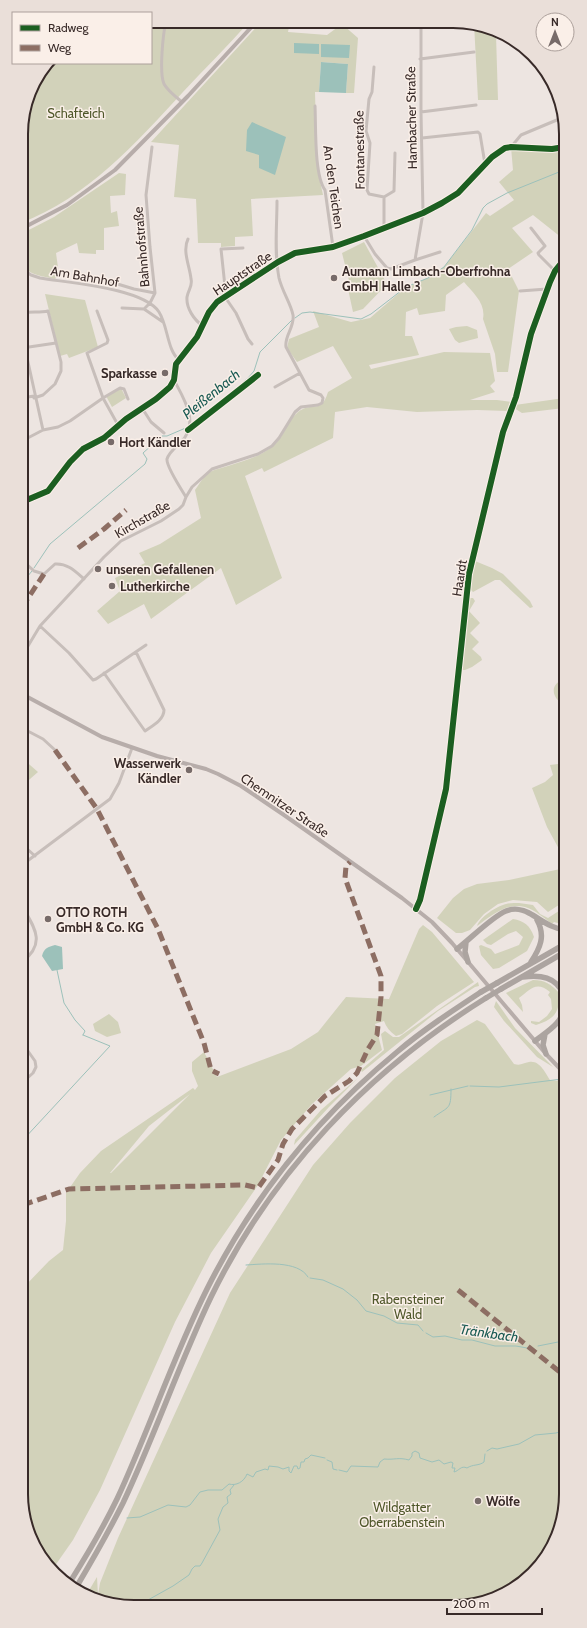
<svg xmlns="http://www.w3.org/2000/svg" width="587" height="1628" viewBox="0 0 587 1628" font-family="Cabin,sans-serif">
	<style>
		.green { fill: #d2d2ba; fill-rule: evenodd }
		.water { fill: #9cc1ba }
		.lines { fill: none; stroke-linecap: round; stroke-linejoin: round }
		.stream { stroke: #9cc1ba; stroke-width: 1 }
		.street { stroke: #c7beba; stroke-width: 3 }
		.secondary { stroke: #b7adaa; stroke-width: 4 }
		.highway { stroke: #aca4a0; stroke-width: 5.5 }
		.highway-bridge { stroke: #aca4a0; stroke-width: 5.5 }
		.quiet { stroke: #8d6e63; stroke-width: 5; stroke-dasharray: 10 5; stroke-linecap: butt }
		.cycleway-casing { stroke: #faefe8; stroke-width: 8 }
		.cycleway { stroke: #1b5e20; stroke-width: 6 }
		.poi-dot { fill: #776b69; stroke: #faefe8; stroke-width: 1.5 }
		.labels { text-anchor: middle; dominant-baseline: central; stroke-width: 3; stroke-linejoin: round; paint-order: stroke }
		.park-label { font-size: 13px; fill: #4f572a; stroke: #faefe8 }
		.street-label { font-size: 13px; fill: #382a28; stroke: #faefe8 }
		.poi-label { font-size: 13px; font-weight: bold; fill: #382a28; stroke: #faefe8; text-anchor: start }
		.water-label { font-size: 14px; font-style: italic; fill: #1b5b54; stroke: #faefe8 }
		.rim { fill: none; stroke: #382a28; stroke-width: 2 }
	</style>
	<rect width="100%" height="100%" fill="#ede5e1"/>
	<path class="green" d="M151 21 249 22C228 46 204 69 183 92 135 144 88 197 21 223V127L33 84 49 63H151Z
		M261 22H290L288 32 327 35 342 24 358 38 354 93H346L348 64 321 62 319 92H315L317 167 323 195 251 199 253 236 235 237V246L221 247V243H198L196 199 174 197 179 145 151 142Z
		M474 23 496 35 498 100H478Z
		M511 147 552 149 564 147V233L562 238 533 215 512 228 533 252 508 269 519 291 508 372H497L495 354 483 319C486 303 473 293 464 282L446 295 445 311 419 315 417 308 406 312 405 336H412L419 355 369 365 371 369 444 352 490 353 495 381 490 386 495 392 470 400H497L511 402 508 411 477 410 417 412 367 407 335 412 333 438 264 472 262 468 245 476 282 578 236 605 221 568 151 619 144 604 108 624 97 611 120 591 115 578 145 563 139 553 160 544 201 518 195 490C198 486 201 480 206 475 212 469 223 468 231 465 245 461 261 456 273 446 284 437 287 421 298 412 312 401 321 415 328 392L352 378 333 346 297 362 287 348 289 339 319 327 313 311 351 322 370 318 406 287 428 278 444 267 486 213 490 216 514 200 499 182 513 170Z
		M119 173 126 174 125 195 110 196 111 213 117 211 119 226 104 228V250H96V254L79 253 77 243 56 253 59 275 55 279C19 272 21 269 21 234L54 217Z
		M364 242 387 284 363 309 353 312 348 289 350 285 342 253Z
		M45 294 85 300 98 347 69 358 67 354 60 356Z
		M467 326 477 330 478 338 459 343 455 340 449 329 456 327Z
		M121 388 126 398 112 407 106 396Z
		M564 398V408L522 413 514 408 515 405Z
		M475 561 492 568 503 574 530 601 533 607 530 608 500 580H495L473 592 469 588Z
		M468 598H473L475 601 469 611 480 623 470 633 479 642 472 649 481 657 482 660 472 667 465 670H461Z
		M565 679V705C551 699 549 683 565 679Z
		M22 758 38 772 22 786Z
		M558 764V780H565V860L547 827 532 788 545 782 553 775 550 765Z
		M565 868V901L548 912 537 902 513 900 498 904 484 914 470 930 462 933H456L437 918 453 898 464 889 477 884 509 880Z
		M519 903 533 905 540 914 548 918 565 907V925L554 922 552 924C544 918 535 910 525 907 507 902 491 916 477 926 480 917 497 906 506 904 510 903 515 903 519 903Z
		M513 919C524 921 530 925 534 937L527 951 499 968 493 969 481 955 479 946 481 945 491 949 495 954 519 945 523 937 516 931 508 934 491 945 487 944 483 940Z
		M423 925 432 932 474 982 437 1006 402 1034 396 1036C390 1032 386 1027 384 1021L375 1024 382 1050 361 1066 351 1069 312 1104 281 1140 258 1185 211 1253 175 1322 100 1490 73 1540 52 1570 23 1516V1288L49 1261 63 1250 66 1221V1193L80 1173 101 1151 193 1088 195 1090 198 1086 192 1071V1062L204 1052 217 1077 291 1049 318 1032 346 997 389 999 419 929ZM190 1094 111 1173H110L149 1126Z
		M533 980C545 980 551 984 559 993 560 1012 555 1019 536 1025L531 1023V1021L539 1022 547 1016 552 1009 551 999 548 995 550 992C536 980 530 990 519 998L522 1005 523 1012 506 993Z
		M478 982 479 986 475 987 438 1011 362 1072 361 1070 384 1050 381 1034 385 1031 393 1037H399Z
		M496 1001 515 1028 553 1067 537 1057 504 1021 494 1007Z
		M109 1014 118 1022 121 1033 107 1037 95 1031 93 1024Z
		M477 1020 485 1024 514 1064C521 1066 523 1063 529 1062 540 1060 545 1073 550 1080L557 1081 560 1078 565 1082 566 1501 557 1537 538 1568 510 1592 475 1605H112L88 1592 97 1577 98 1595 100 1583 118 1538 230 1293 313 1165 350 1123 395 1078 441 1041Z
		M358 1078 329 1107 294 1145 295 1140 321 1110Z"/>
	<path class="water" d="M294 43 319 44V54L294 53Z
		M321 44 350 45 349 58 321 57Z
		M321 62 348 64 346 93 319 92Z
		M252 122 286 137 275 175 259 168V155L246 151 247 130Z
		M55 945 62 947 63 969 52 971 42 956C44 948 48 947 55 945Z"/>
	<g class="lines">
		<path class="stream" d="M295 318 302 313 310 312 361 319 371 314 406 287 428 278 444 267 472 230 483 208 487 204 507 193 564 170
			M190 425 219 403 248 378 254 371 260 352 292 320
			M34 568 50 544 145 464 147 459 143 453 162 436H167L188 427
			M22 583 32 571
			M57 970 64 1003 75 1020 85 1031 83 1035
			M470 1086 499 1087 562 1079
			M430 1095 468 1086
			M434 1117C449 1106 451 1110 451 1089
			M23 1140 110 1046 83 1035
			M246 1265C263 1264 298 1260 308 1277
			M310 1278 323 1280 343 1289 357 1300 366 1311 384 1316 397 1323 418 1325 423 1331
			M426 1333 433 1337 445 1336 462 1340H472L495 1346H516L527 1348
			M538 1346 558 1342 566 1343
			M487 1451 492 1448 497 1449 519 1444 535 1435 556 1433 566 1430
			M327 1460 332 1462 333 1469 337 1470
			M339 1470 347 1472 351 1466 378 1467 380 1462 384 1459C395 1460 398 1457 409 1460L412 1456V1453L415 1451 419 1453 420 1458 432 1462 439 1460 444 1464 451 1462 453 1463 452 1468H455L454 1472C459 1471 461 1465 467 1468 473 1464 479 1466 484 1462L485 1454
			M127 1518 140 1517 168 1505 186 1507 190 1505 200 1492 208 1490H222L229 1484C236 1486 244 1482 247 1474L253 1477 256 1472 265 1469 268 1470 269 1466 278 1467 283 1469 289 1467V1471L291 1473 294 1466H297L298 1469 300 1468 301 1462H304L305 1459 308 1458 311 1455 325 1458
			M128 1603 136 1605
			M139 1605 173 1586 189 1575 192 1569 195 1566H200L202 1563 220 1530 218 1519 223 1507 228 1503 227 1497 231 1494 230 1490 234 1485"/>
		<path class="street" d="M166 21C163 34 159 73 164 84 168 91 176 97 182 102
			M420 59 474 52
			M374 67 372 92 369 99 366 131 370 143 367 190 369 194 384 197
			M315 106C316 126 314 175 325 190L333 247
			M421 112 476 105
			M422 138 478 132 480 134 485 164
			M511 147 521 135 564 117
			M384 228V197L394 191 395 153
			M531 228 545 246 538 253 539 255 555 271
			M364 236 375 254 387 268 391 269 415 260 423 213 421 112V23
			M188 239C182 251 190 267 191 279 193 286 188 290 187 297 186 308 194 320 203 326
			M415 260 440 252
			M21 268 31 275 40 278C69 283 143 288 159 312 168 326 167 350 179 360
			M91 276 134 289 155 293
			M520 291 547 289
			M226 296 221 249 243 248
			M225 297 236 313 248 339 252 344
			M122 308 144 309 150 303 155 293 150 247 146 195 152 147
			M144 309 163 322
			M97 311 108 340 107 343 87 353 103 398 118 425
			M22 313C32 311 39 313 48 311L61 362V371L55 384 43 395 34 398
			M22 335 43 430
			M29 347 56 343
			M174 380C184 399 200 423 181 442 176 447 169 452 167 459 166 466 181 489 186 497
			M275 387 300 373
			M22 398 34 396
			M142 408 151 422 164 433
			M22 441 43 430 58 427 70 421 103 398 120 388 124 389 128 399
			M22 560 34 571 44 574 55 564C67 563 75 571 84 579
			M40 626 69 653 93 680 96 679 146 645
			M22 656 40 626 104 557 121 541 161 521 179 509 183 505 186 497 192 487 212 469 258 454 272 446 279 438 295 412 301 407 318 405 322 403 323 398 321 395 309 390 286 347C284 336 295 327 293 315 291 304 282 291 279 278 274 253 277 226 277 201
			M104 673 145 731C152 726 164 720 164 710L136 652
			M22 728 43 739 55 750
			M25 847 35 856
			M22 865 110 799 119 783 132 748
			M22 906C34 927 47 943 22 962
			M416 909 420 900 446 789 469 574 503 432 516 397 531 334 550 282 555 271 564 260
			M23 1044 35 1061 36 1067 33 1073 23 1082"/>
		<path class="secondary" d="M21 229 67 205 115 170 188 96 256 22
			M22 502 48 491 70 462 83 449 104 438 126 419 156 399 170 387 174 380 176 364 197 337 209 312 217 302 278 262 295 253 333 247 364 236 423 213 442 203 458 193 492 157 505 148 511 147 552 149 564 147
			M22 694 102 737 157 756 206 769 218 774 241 786 284 815 402 898 432 922 452 943 546 1054 565 1074"/>
		<path class="highway" d="M466 942 465 952 468 962
			M457 949C469 940 493 916 506 911 513 908 522 909 529 913 542 920 550 928 565 930
			M531 962C540 948 546 936 537 920
			M565 966 562 981 565 1001
			M523 977C540 975 556 976 564 995
			M497 983 565 944
			M501 989 565 952
			M545 1034 543 1045 546 1054
			M535 1041C548 1031 563 1023 565 1005
			M70 1582C87 1555 103 1528 117 1499 149 1430 173 1357 207 1289 253 1197 318 1117 397 1052 423 1030 452 1011 481 992
			M77 1586C93 1559 109 1531 123 1503 155 1435 179 1364 211 1297 272 1172 368 1071 486 998"/>
		<path class="highway-bridge" d="M481 992 497 983
			M486 998 501 989"/>
		<path class="quiet" d="M78 548 104 529 126 510
			M22 607 44 574
			M55 750 97 809 158 929 204 1043 211 1070 219 1074
			M23 1205 69 1189 245 1185 258 1188 278 1160 283 1144 292 1129 325 1096 349 1081 357 1073 368 1049 377 1035 381 997V976L345 878 346 866 350 862
			M458 1290 566 1377"/>
		<g class="cycleway-casing">
			<path id="cycleway" d="M188 430 258 375
				M22 502 48 491 70 462 83 449 104 438 126 419 156 399 170 387 174 380 176 364 197 337 209 312 217 302 278 262 295 253 333 247 364 236 423 213 442 203 458 193 492 157 505 148 511 147 552 149 564 147
				M416 909 420 900 446 789 469 574 503 432 516 397 531 334 550 282 555 271 564 260"/>
		</g>
		<use href="#cycleway" class="cycleway"/>
	</g>
	<g class="poi-dot">
		<circle cx="334" cy="278" r="4"/>
		<circle cx="165" cy="373" r="4"/>
		<circle cx="111" cy="442" r="4"/>
		<circle cx="98" cy="569" r="4"/>
		<circle cx="112" cy="586" r="4"/>
		<circle cx="189" cy="770" r="4"/>
		<circle cx="48" cy="919" r="4"/>
		<circle cx="478" cy="1501" r="4"/>
	</g>
	<g class="labels">
		<g class="park-label">
			<text x="76" y="113">Schafteich</text>
			<text x="408" y="1299">Rabensteiner<tspan x="408" dy="15">Wald</tspan></text>
			<text x="402" y="1507">Wildgatter<tspan x="402" dy="15">Oberrabenstein</tspan></text>
		</g>
		<g class="street-label">
			<text transform="translate(411 118) rotate(-91)">Hambacher Straße</text>
			<text transform="translate(359 150) rotate(-91)">Fontanestraße</text>
			<text transform="translate(334 187) rotate(82)">An den Teichen</text>
			<text transform="translate(141 247) rotate(-95)">Bahnhofstraße</text>
			<text transform="translate(242 273) rotate(-34)">Hauptstraße</text>
			<text transform="translate(85 276) rotate(10)">Am Bahnhof</text>
			<text transform="translate(142 519) rotate(-30)">Kirchstraße</text>
			<text transform="translate(459 578) rotate(-81)">Haardt</text>
			<text transform="translate(285 805) rotate(34)">Chemnitzer Straße</text>
		</g>
		<g class="poi-label">
			<text x="342" y="271">Aumann Limbach-Oberfrohna<tspan x="342" dy="15">GmbH Halle 3</tspan></text>
			<text x="157" y="373" text-anchor="end">Sparkasse</text>
			<text x="119" y="442">Hort Kändler</text>
			<text x="106" y="569">unseren Gefallenen</text>
			<text x="120" y="586">Lutherkirche</text>
			<text x="181" y="763" text-anchor="end">Wasserwerk<tspan x="181" dy="15">Kändler</tspan></text>
			<text x="56" y="912">OTTO ROTH<tspan x="56" dy="15">GmbH &amp; Co. KG</tspan></text>
			<text x="486" y="1501">Wölfe</text>
		</g>
		<g class="water-label">
			<text transform="translate(211 394) rotate(-39)">Pleißenbach</text>
			<text transform="translate(489 1333) rotate(8)">Tränkbach</text>
		</g>
	</g>
	<path d="M0 0H587V1628H0ZM134 28H453A106 106 0 0 1 559 134V1494A106 106 0 0 1 453 1600H134A106 106 0 0 1 28 1494V134A106 106 0 0 1 134 28Z" fill="#eadfd9" fill-rule="evenodd"/>
	<path class="rim" d="M134 28H453A106 106 0 0 1 559 134V1494A106 106 0 0 1 453 1600H134A106 106 0 0 1 28 1494V134A106 106 0 0 1 134 28Z"/>
	<rect x="12" y="12" width="140" height="52" fill="#faefe8" stroke="#aca09b"/>
	<rect x="20" y="25" width="20" height="6" fill="#1b5e20" stroke="#aca09b"/>
	<text x="48" y="32" font-size="12" fill="#382a28">Radweg</text>
	<rect x="20" y="45" width="20" height="6" fill="#8d6e63" stroke="#aca09b"/>
	<text x="48" y="52" font-size="12" fill="#382a28">Weg</text>
	<g transform="translate(555 32)"><circle r="19" fill="#faefe8" stroke="#aca09b"/>
	<path d="M0-3L7 15L0 10L-7 15Z" fill="#776b69"/>
	<text y="-6" font-size="11" font-weight="bold" text-anchor="middle" fill="#382a28">N</text>
	</g>
	<path d="M447 1608v6h95v-6" fill="none" stroke="#382a28" stroke-width="2"/>
	<text x="453" y="1608" font-size="12" fill="#382a28" stroke="#faefe8" stroke-width="3" paint-order="stroke">200 m</text>
</svg>
